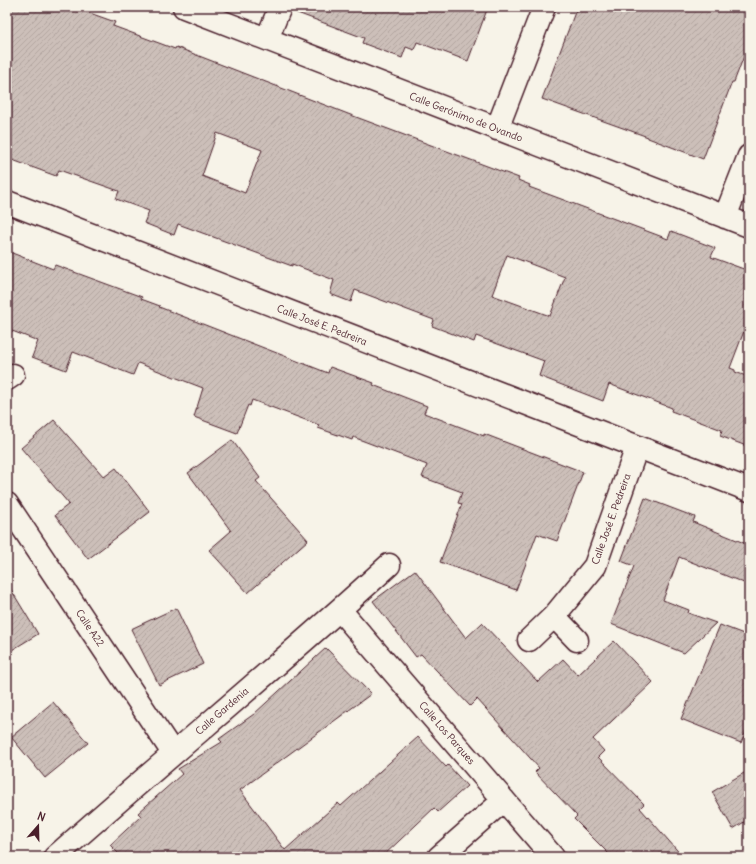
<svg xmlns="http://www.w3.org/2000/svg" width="756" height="864" viewBox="0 0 756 864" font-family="Delius,sans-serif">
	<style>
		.building { fill: url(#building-hatch); stroke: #4a1f2b; fill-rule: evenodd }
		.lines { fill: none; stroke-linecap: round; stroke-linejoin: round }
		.minor-casing { stroke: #4a1f2b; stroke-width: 25 }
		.minor { stroke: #f7f3e8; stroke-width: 22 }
		.labels { text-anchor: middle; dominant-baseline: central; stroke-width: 3; stroke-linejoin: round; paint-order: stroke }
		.street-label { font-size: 10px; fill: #4a1f2b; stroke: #f7f3e8 }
	</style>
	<defs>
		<pattern id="building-hatch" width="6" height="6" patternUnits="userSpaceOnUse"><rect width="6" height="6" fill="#ccbfb9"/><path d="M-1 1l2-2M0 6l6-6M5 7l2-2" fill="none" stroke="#b1a49f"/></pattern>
	</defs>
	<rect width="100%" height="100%" fill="#f7f3e8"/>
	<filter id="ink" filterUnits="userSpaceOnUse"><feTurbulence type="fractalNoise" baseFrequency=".025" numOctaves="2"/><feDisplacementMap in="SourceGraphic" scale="8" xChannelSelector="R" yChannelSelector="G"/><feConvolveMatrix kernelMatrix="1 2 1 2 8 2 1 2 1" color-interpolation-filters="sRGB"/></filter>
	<g filter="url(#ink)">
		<path class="building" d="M7 7H73L115 22 113 26 175 49 176 47 348 114 519 178 518 180 530 185 529 187 668 239 671 231 715 248 711 257 749 271V318L730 368 735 370V372L749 377V447L720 436 722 430 671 411 672 408 609 384 603 401 539 376 544 361 476 336 474 342 432 326 434 320 355 290 351 302 330 294 334 280 292 264V266L178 224 174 235 144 223 149 211 116 199 119 191 59 170 56 176 7 158ZM217 133 262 150 245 193 202 176ZM507 255 565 277 550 316 492 295Z
			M292 7H488L468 61 417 42 414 50 406 47 402 58 362 43 364 38 292 11Z
			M577 7H749V43L734 82H732L703 159 648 138V137L542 99Z
			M7 251 53 269 55 265 142 297 141 299 160 306 159 307 328 373 330 367 374 383 373 385 427 406 424 413 484 436V434L583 472 557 541 537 534 516 590 440 562 462 504 458 503 462 492 422 477 427 465 353 437 352 440 318 428 319 425 252 400 250 406 248 405 237 433 194 417 203 388 138 363 133 375 73 352 66 370 32 357 38 341 7 329Z
			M54 420 104 477 116 468 150 512 88 559 55 515 69 504 21 448Z
			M232 440 260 478 256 481 308 540 248 593 209 550 231 531 188 473Z
			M645 498 695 517 693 522 749 545V585L679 557 663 600 689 610 688 613 716 623 684 653 611 624 634 566 621 561Z
			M415 570 466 638 482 623 538 682 563 659 578 675 614 641 653 682 593 739 604 751 598 757 644 804 640 808 683 857H612L574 819 577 816 535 772 539 768 477 699 470 706 421 654 416 657 373 601Z
			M7 583 38 634 7 653Z
			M176 608 203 664 159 685 131 629Z
			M720 625 749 636V724L741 743 681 719Z
			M326 648 371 694 240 790 285 850 338 803 341 806 418 737 446 767 448 765 467 786 438 812 434 808 382 857H122L110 845 141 816 138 813 182 774 178 769 222 742 219 739 254 714Z
			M53 702 88 743 45 778 11 737Z
			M749 770V819L733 829 712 792Z"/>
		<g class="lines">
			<g class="minor-casing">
				<path id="minor" d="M184 7 749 226
					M267 39 280 7
					M497 129 544 7
					M7 202 749 490
					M725 217 749 156
					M7 379 13 375
					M7 504 173 753
					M340 610 553 857
					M554 616 577 640
					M529 640 554 616 595 566 637 447
					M55 857C166 758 280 665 389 565
					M439 857 504 800"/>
			</g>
			<use href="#minor" class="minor"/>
		</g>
	</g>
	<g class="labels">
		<g class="street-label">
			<text transform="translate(466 117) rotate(21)">Calle Gerónimo de Ovando</text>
			<text transform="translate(322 325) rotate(21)">Calle José E. Pedreira</text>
			<text transform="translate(611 519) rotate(-70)">Calle José E. Pedreira</text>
			<text transform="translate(90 628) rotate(56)">Calle A22</text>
			<text transform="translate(222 711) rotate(-41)">Calle Gardenia</text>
			<text transform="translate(447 733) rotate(49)">Calle Los Parques</text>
		</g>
	</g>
	<rect width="756" height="864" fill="none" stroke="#f7f3e8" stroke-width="24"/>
	<rect x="12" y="12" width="732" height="840" fill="none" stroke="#4a1f2b" stroke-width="1.5" filter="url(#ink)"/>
	<g transform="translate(38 826) rotate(20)" stroke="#f7f3e8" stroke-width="3" paint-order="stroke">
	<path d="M0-3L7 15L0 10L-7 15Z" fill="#4a1f2b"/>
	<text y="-6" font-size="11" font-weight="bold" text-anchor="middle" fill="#4a1f2b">N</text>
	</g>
</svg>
